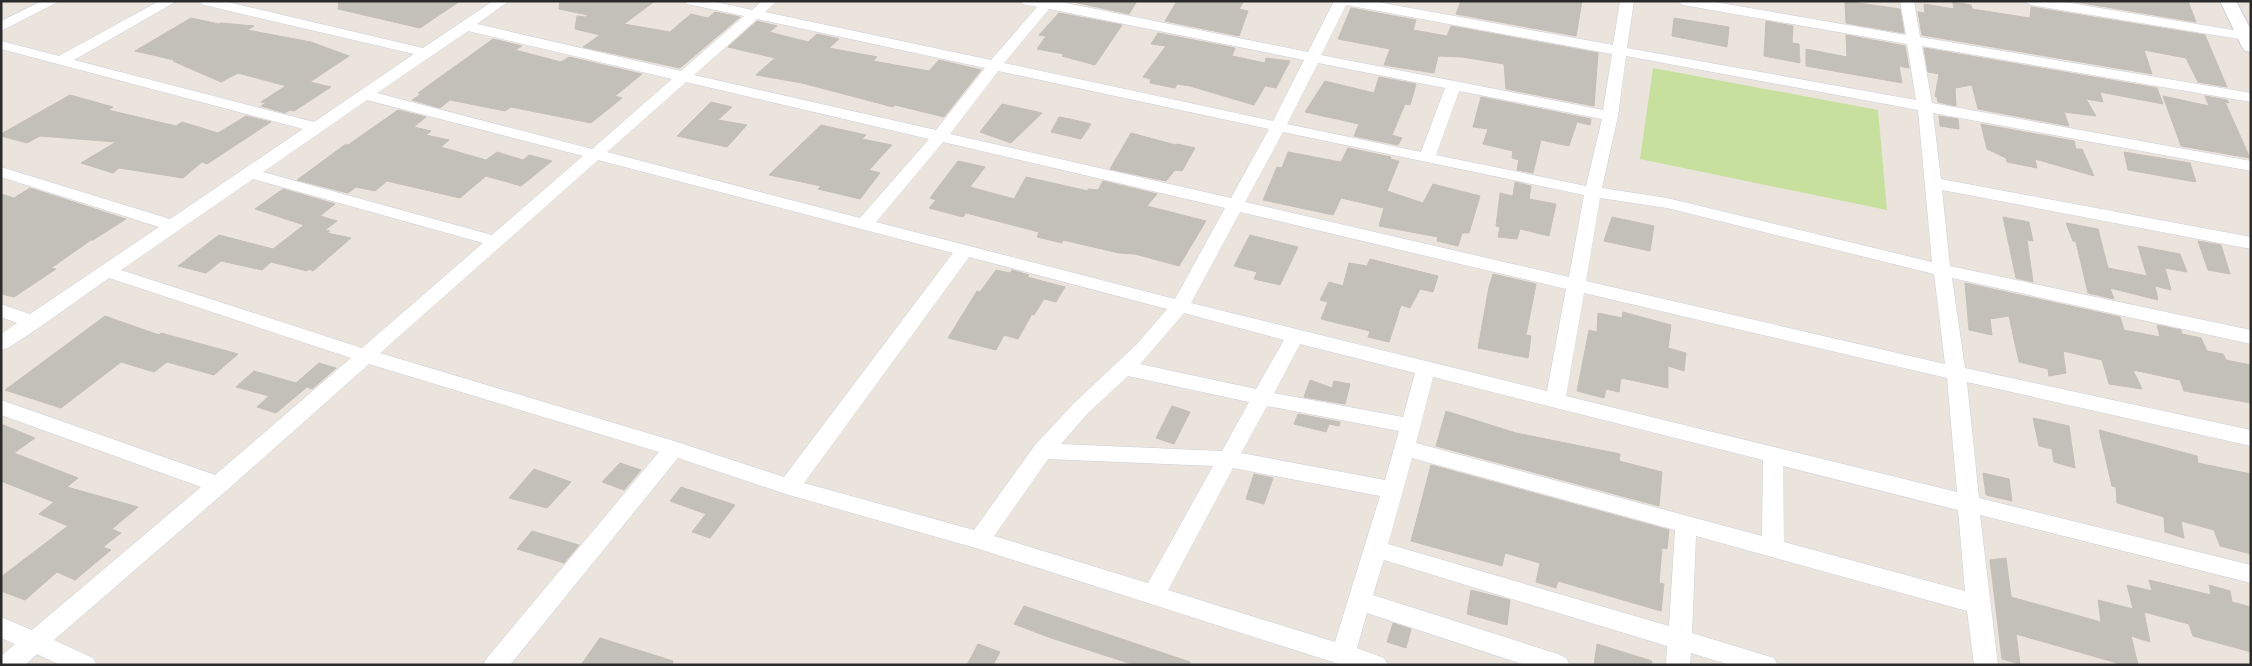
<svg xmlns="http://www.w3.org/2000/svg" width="2252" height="666" viewBox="0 0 2252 666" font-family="'DejaVu Sans',sans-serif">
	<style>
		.pitch { fill: #c7e09d }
		.building { fill: #c3bfb9; stroke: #c5bfb7 }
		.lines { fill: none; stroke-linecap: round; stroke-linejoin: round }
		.minor-casing { stroke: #cccfd9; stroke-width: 1 }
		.tertiary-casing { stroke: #cccfd9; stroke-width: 2 }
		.minor { fill: #fff; fill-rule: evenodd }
		.tertiary { fill: #fff; fill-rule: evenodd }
	</style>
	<rect width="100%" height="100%" fill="#eae4dd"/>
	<path class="pitch" d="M1653 68 1878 110 1887 210 1640 159Z"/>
	<path class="building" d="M339 1H460L420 28 338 9Z
		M560 1H655L624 24 670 32 691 14 708 18 715 12 740 17 680 68 583 47 600 35 575 29 577 16 585 17 588 15 559 9Z
		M1069 1H1137L1129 14Z
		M1177 1H1244L1239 9 1248 11 1239 36 1165 21Z
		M1461 1H1582L1576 36 1456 14Z
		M1845 1 1900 9 1904 33 1846 23Z
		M2071 1H2188L2196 22Z
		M1953 2 1971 5 1972 9 2030 18 2031 7 2205 35 2227 87 2198 82 2186 58 2144 50 2152 74 1922 35 1918 12 1925 13 1924 4 1954 9Z
		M1351 8 1416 20 1413 30 1447 36 1451 26 1598 53 1594 106 1506 89 1504 64 1462 57 1438 56 1434 73 1384 65 1390 49 1338 39Z
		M1059 13 1122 25 1095 65 1062 56 1064 54 1037 49 1046 36 1039 35Z
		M191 18 219 24 221 23 254 26 247 30 311 42 349 56 310 82 331 87 294 111 290 110 285 113 261 106 266 103 261 102 286 86 238 73 221 82 173 61 174 60 135 51Z
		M1674 18 1729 27 1727 47 1672 36Z
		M757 21 777 26 769 32 808 42 817 34 839 39 829 48 877 57 873 61 929 71 939 60 981 70 944 117 895 105 893 107 802 83 756 75 775 58 728 47Z
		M1766 21 1793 26 1792 43 1799 44 1800 63 1764 56Z
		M1158 33 1235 48 1232 56 1265 63 1266 58 1290 61 1276 88 1265 86 1254 105 1190 86 1177 84 1175 88 1150 83 1151 79 1143 77 1166 46 1151 44Z
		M1846 35 1905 46 1909 68 1899 66 1902 83 1806 66V49L1847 57Z
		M493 39 522 46 515 50 561 62 569 57 642 74 615 96 622 98 591 123 511 107 505 111 450 100 440 108 412 100 421 94 418 93Z
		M1924 48 2157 88 2163 104 2100 92 2103 102 2086 99 2096 116 2064 112 2069 126 1978 109 1972 85 1955 88 1956 106 1938 102 1937 97 1935 96 1939 74 1928 72Z
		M1379 77 1416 84 1410 105 1405 104 1392 135 1402 138 1398 145 1354 136 1359 124 1305 112 1325 81 1374 93Z
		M70 95 113 107 108 110 176 126 182 122 218 133 246 116 271 122 207 164 202 162 183 178 119 168 113 173 81 163 116 142 40 136 27 143 1 136V134Z
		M2163 96 2209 106 2205 96 2227 100 2229 103 2225 102 2250 158 2181 146Z
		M1481 97 1591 119 1590 125 1577 122 1569 146 1541 140 1533 173 1517 170 1519 160 1512 158 1513 151 1483 144 1488 129 1473 127Z
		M711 102 732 107 718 120 747 125 727 147 677 136Z
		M1002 104 1042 113 1011 143 980 132Z
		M398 110 426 117 414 127 431 131 426 135 449 140 441 147 486 160 497 152 523 160 529 155 552 161 521 186 486 176 460 198 387 181 375 191 356 187 348 193 297 180 346 144 348 145Z
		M1939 116 1958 119 1959 129 1940 126Z
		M1059 117 1070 119 1091 124 1081 139 1051 132Z
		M1981 124 2074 141 2076 149H2082L2094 176 2035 159 2037 168 2007 162 2006 158 1987 149Z
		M821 125 866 135 862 139 892 145 869 170 880 173 860 199 818 189 821 186 769 175Z
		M1131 133 1176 145 1177 144 1195 148 1182 171 1175 170 1166 181 1110 169Z
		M1348 148 1391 157 1390 159 1399 161 1387 191 1423 203 1433 184 1480 196 1469 233H1462L1458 246 1437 241 1438 237 1379 226 1384 208 1341 198 1333 215 1263 200 1277 167 1282 168 1288 152 1341 162Z
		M2124 152 2190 163 2196 182 2128 170Z
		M958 161 985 167 970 187 1014 199 1026 177 1088 191V189L1098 190 1103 181 1157 194 1147 206 1206 221 1179 266 1135 254 1119 253 1063 240 1062 243 1037 237 1039 232 966 213 963 217 929 208 936 200 930 198Z
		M1515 182 1531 186 1529 199 1556 204 1549 236 1520 229 1517 239 1498 237 1500 227 1496 226 1500 193 1513 196Z
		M30 188 126 219 93 240H91L51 268 56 269 14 297 1 294V194L14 198Z
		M283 189 335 204 320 216 337 221 325 230 330 231 327 233 351 238 313 271 309 269 307 271 271 262 262 270 221 261 206 273 178 266 219 235 273 249 304 225 255 209Z
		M1612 217 1654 226 1650 251 1604 241Z
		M2003 217 2029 222 2033 241 2027 240 2033 282 2016 278Z
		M2066 223 2098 229 2108 268 2147 276 2138 246 2180 254 2187 272 2165 268 2171 290 2155 286 2158 300 2110 288 2114 299 2088 293 2076 242 2073 241Z
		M1250 235 1298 247 1280 285 1254 279 1257 272 1234 266Z
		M2198 241 2221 245 2230 274 2208 270Z
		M1370 259 1438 276 1433 292 1420 289 1410 308 1401 305 1389 342 1368 337 1370 331 1321 319 1328 302 1320 300 1329 282 1343 286 1349 263 1367 266Z
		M996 270 1010 273 1012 270 1029 275 1027 277 1065 287 1056 302 1044 299 1034 315 1032 314 1018 339 1004 335 996 350 948 338 977 291 980 292Z
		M1493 274 1536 284 1526 335 1531 336 1528 358 1478 348 1489 287Z
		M1965 283 2120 317 2124 330 2160 337 2157 325 2181 330 2182 334 2201 338 2207 351 2223 354 2226 360 2251 365V403L2184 391 2180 380 2133 370 2142 389 2109 384 2102 360 2063 351 2066 373 2049 376 2048 369 2019 362 2009 316 1990 319 1992 335 1969 330Z
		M1623 312 1671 325 1668 348 1686 353 1684 371 1668 366V388L1621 378 1619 392 1606 389 1604 398 1577 391 1589 330 1597 332 1598 313 1622 318Z
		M105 316 159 335 161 333 238 354 214 375 167 362 154 372 121 362 61 408 5 390Z
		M319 363 336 368 312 389 307 387 276 413 257 407 269 396 236 387 254 371 296 383Z
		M1310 380 1332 388 1334 381 1350 384 1345 404 1304 397Z
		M1172 406 1190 412 1174 444 1156 438Z
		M1446 411 1516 433 1620 454 1619 461 1662 472 1659 506 1436 446Z
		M1298 414 1340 422 1339 426 1329 424 1326 432 1294 424Z
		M2033 418 2069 426 2075 468 2054 462 2052 449 2039 446Z
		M1 424 35 438 14 453 78 478 67 487 138 507 112 529 121 533 103 547 111 550 75 580 57 572 25 600 1 591V577L68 526 39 514 54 502 1 481Z
		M2099 430 2197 456 2198 463 2251 474V554L2220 546 2214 530 2181 521 2184 538 2165 532 2164 517 2117 503 2116 487 2112 486Z
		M620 463 641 470 624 490 602 482Z
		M1431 465 1669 530 1667 549 1662 548 1659 583 1664 584 1661 611 1558 581 1556 588 1536 582 1540 563 1505 553 1502 566 1411 541Z
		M534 469 571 482 547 508 509 498Z
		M1983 473 2009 479 2012 501 1986 495Z
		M1254 474 1273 478 1264 504 1246 499Z
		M681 487 735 505 710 538 692 532 706 514 670 501Z
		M532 531 579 545 564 563 517 549Z
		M2006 558 2011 597 2101 622 2098 600 2133 609 2127 585 2152 591 2149 580 2211 595 2209 585 2230 591 2232 602 2251 607V652L2193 636 2189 624 2144 612 2150 642 2131 636 2138 665H2124L2016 634 2020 664 2002 659 1990 560Z
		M1471 590 1510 600 1507 625 1467 614Z
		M1024 606 1190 662V665H1135L1051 638 1014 624Z
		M1393 623 1411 629 1406 648 1387 642Z
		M600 638 673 661 672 665H581Z
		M978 644 1000 652 993 665H967Z
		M1597 644 1652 661 1651 665H1594Z"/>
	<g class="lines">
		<g class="minor-casing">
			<path id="minor" d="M42 1H60L1 31V21Z
				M159 1H177L74 60 314 122 414 54 204 5 197 1H223L423 48 493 1H509L477 24 681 71 744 16 687 4 685 1H712L752 10 762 1H777L765 12 991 60 1037 7 1023 4 1021 1H1056L1308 52 1334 1H1372L1613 45 1620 1H1634L1627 48 1916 100 1907 44 1683 5 1676 1H1709L1906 35 1900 1H1914L1920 37 2251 93V102L1922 46 1932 103 2251 161V171L1933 113 1941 179 2251 237V249L1942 190 1950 266 2251 330V344L1952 278 1965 368 2251 430V446L1967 382 1979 498 2251 565V583L1980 515 1998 665H1974L1967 611 1696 536 1692 633 1774 658 1778 665H1730L1691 653 1690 665H1666L1667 646 1384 560 1373 595 1558 654 1566 658 1570 665H1525L1367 613 1357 648 1384 658 1388 665H1342L979 549 789 495 678 458 510 665H483L487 658 659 452 369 364 226 491 54 640 93 658 97 665H60L37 654 25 665H1V656L15 644 1 638V617L32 630 201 487 1 415V400L215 475 351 358 109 278 40 327 8 348 1 350V334L17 323 1 317V304L30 314 159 227 1 177V167L170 219 303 129 1 49V41L59 56ZM1346 5 1612 54 1603 110 1321 55ZM1049 9 1304 60 1273 121 1004 63ZM757 19 985 68 936 130 694 75ZM468 31 672 79 592 149 377 93ZM1626 56 1918 110 1932 262 1667 198 1602 188 1618 116ZM1318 63 1445 88 1421 152 1287 124ZM998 71 1269 129 1231 198 950 134ZM686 82 929 139 860 218 607 152ZM1459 91 1602 119 1586 186 1436 155ZM367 100 583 156 492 235 263 172ZM1283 132 1584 195 1569 277 1245 202ZM943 142 1225 208 1175 299 876 222ZM598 160 953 253 784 477 674 441 380 353ZM253 179 483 243 362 348 121 270ZM1600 198 1667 208 1934 274 1945 364 1586 281ZM1240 212 1566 289 1547 391 1191 303ZM969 257 1167 309 1137 344 1074 403 1035 445 974 530 804 483ZM1584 293 1947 378 1957 492 1566 396ZM1184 313 1284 340 1256 389 1140 364ZM1300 344 1415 373 1403 417 1274 393ZM1128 376 1249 402 1222 451 1061 444 1088 413ZM1433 377 1763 460 1762 536 1416 443ZM1267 406 1399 431 1385 480 1241 453ZM1412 458 1675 530 1669 626 1388 544ZM1048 459 1213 466 1148 583 994 536ZM1783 466 1958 510 1965 591 1784 542ZM1233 468 1380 496 1335 642 1168 590Z
				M2024 1H2058L2251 33V41L2031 5Z"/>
		</g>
		<g class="tertiary-casing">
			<path id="tertiary" d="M2220 1H2236L2251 30V52L2245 51 2242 47Z"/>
		</g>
		<use href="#minor" class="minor"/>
		<use href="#tertiary" class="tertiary"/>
	</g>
	<rect width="2252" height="666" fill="none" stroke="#2a2a2a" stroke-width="5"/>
</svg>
